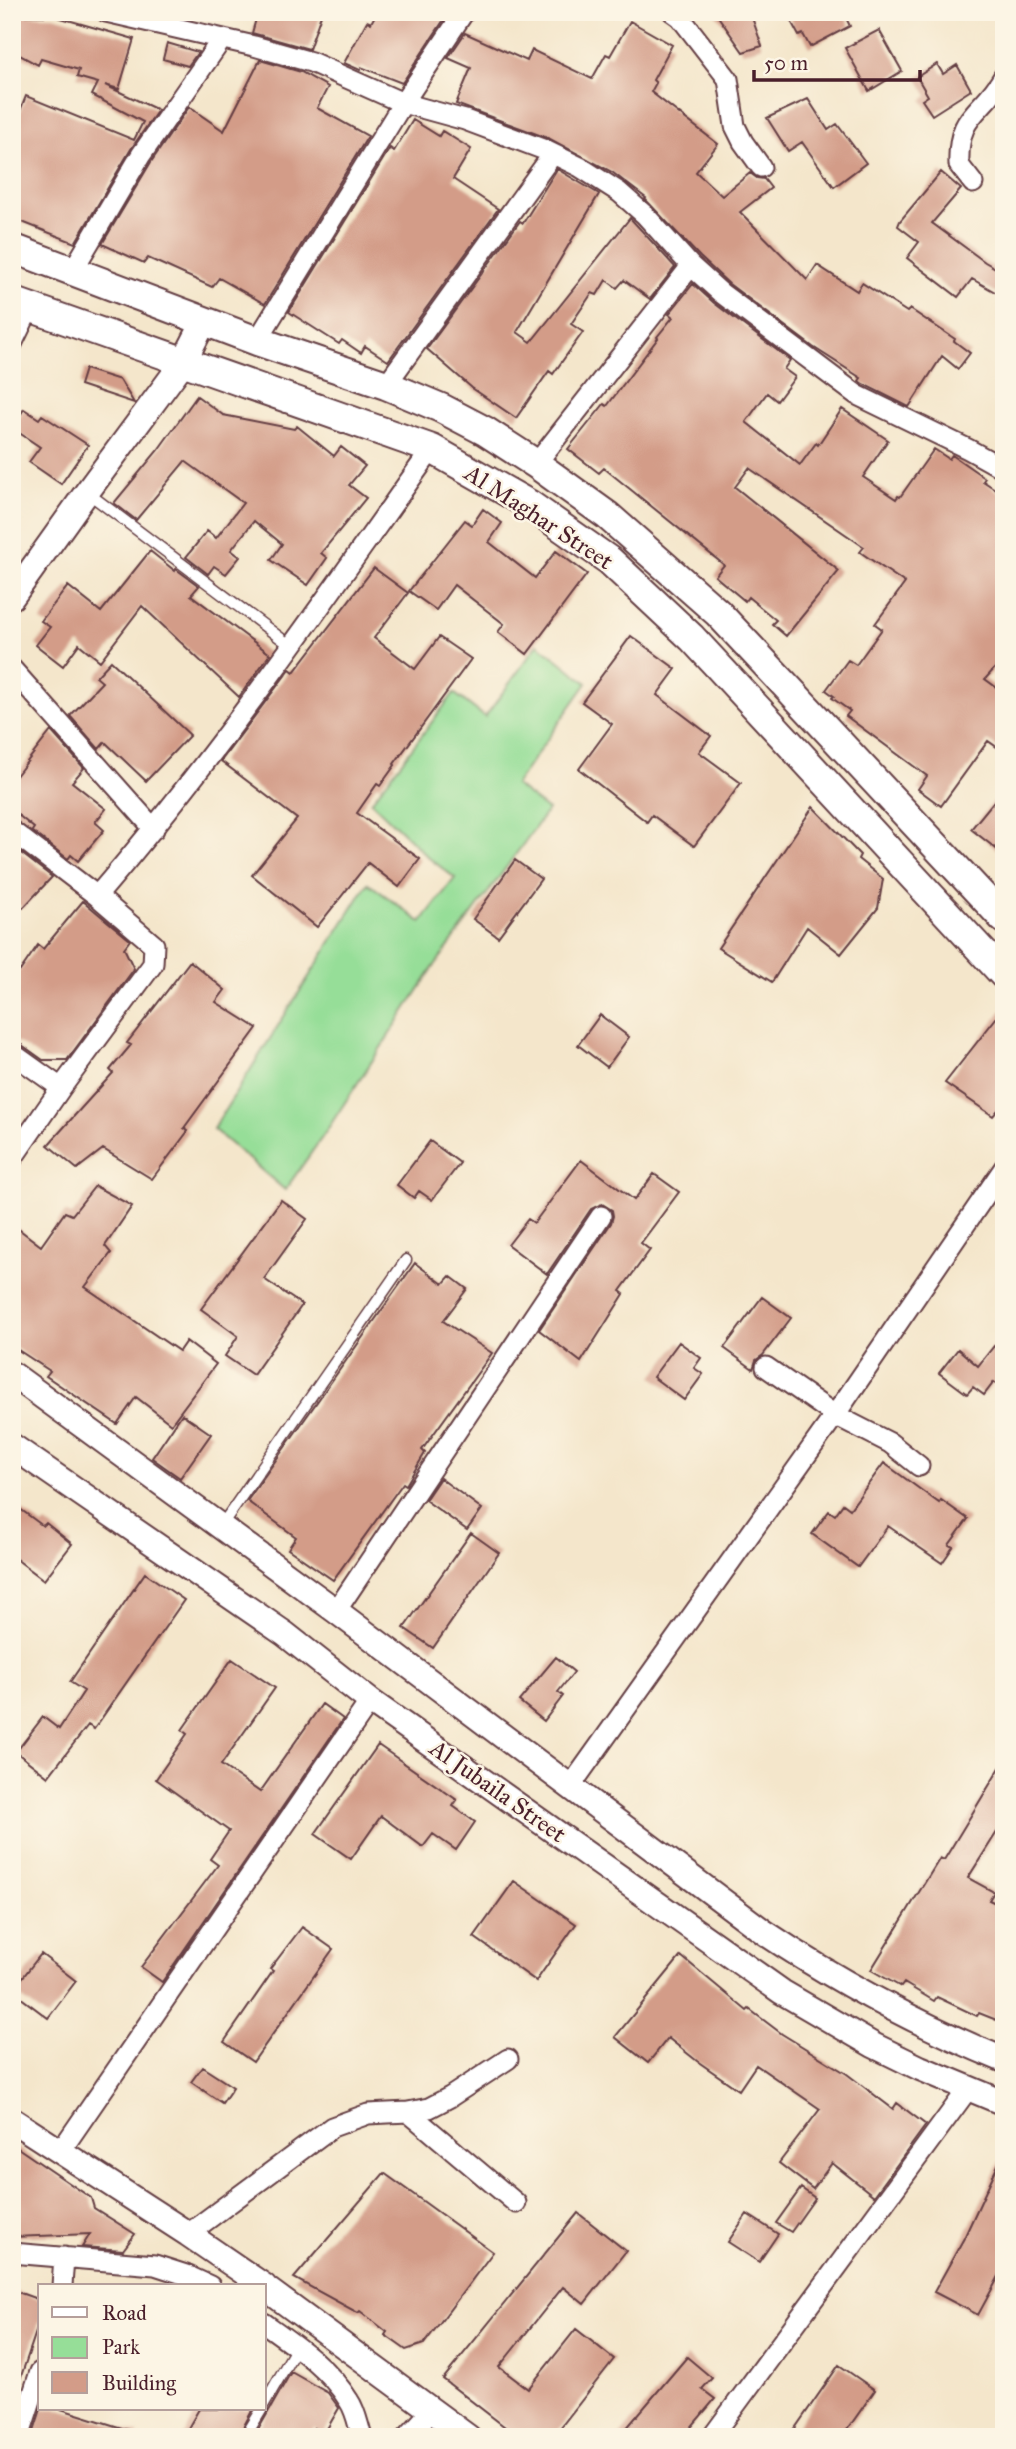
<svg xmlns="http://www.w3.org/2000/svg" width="1016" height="2449" viewBox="0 0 1016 2449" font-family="'IM FELL Great Primer',serif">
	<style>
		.green { fill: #96de98; stroke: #707e62; stroke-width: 2 }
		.building { fill: #d39c88 }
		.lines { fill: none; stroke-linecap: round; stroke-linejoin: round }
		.service-casing { stroke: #643d43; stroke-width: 13 }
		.minor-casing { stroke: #643d43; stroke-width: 23 }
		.tertiary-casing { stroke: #643d43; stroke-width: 28 }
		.secondary-casing { stroke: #643d43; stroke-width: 32 }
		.service { stroke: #fff; stroke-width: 10 }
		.minor { stroke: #fff; stroke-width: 19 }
		.tertiary { stroke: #fff; stroke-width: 24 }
		.secondary { stroke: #fff; stroke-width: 28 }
		.labels { text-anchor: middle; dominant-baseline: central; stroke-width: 5; stroke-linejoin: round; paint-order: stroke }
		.street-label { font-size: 24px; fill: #4a1f2b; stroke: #fcf5e5 }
	</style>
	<rect width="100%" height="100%" fill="#fcf5e5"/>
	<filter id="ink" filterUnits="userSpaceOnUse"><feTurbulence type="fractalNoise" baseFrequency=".0143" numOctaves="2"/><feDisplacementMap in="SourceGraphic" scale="14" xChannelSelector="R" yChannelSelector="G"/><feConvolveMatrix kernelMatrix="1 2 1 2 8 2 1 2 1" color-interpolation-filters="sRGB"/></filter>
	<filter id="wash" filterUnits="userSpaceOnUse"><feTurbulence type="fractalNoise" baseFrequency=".00686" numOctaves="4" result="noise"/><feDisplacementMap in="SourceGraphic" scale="28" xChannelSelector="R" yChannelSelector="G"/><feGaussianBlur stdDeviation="1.57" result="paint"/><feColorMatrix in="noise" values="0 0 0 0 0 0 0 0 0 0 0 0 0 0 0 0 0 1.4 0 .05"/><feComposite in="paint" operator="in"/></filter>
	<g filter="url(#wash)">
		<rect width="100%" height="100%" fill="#f4e6cb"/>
		<path class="green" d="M538 644 587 683 515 785 548 810 433 968 323 1136 285 1190 213 1129 368 883 421 922 455 878 429 858 371 802 454 693 485 717Z"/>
		<g id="blocks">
			<path class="building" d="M258 12H322L309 49 252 33Z
				M377 12H449L402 83 361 67 360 70 344 63 367 21 371 23Z
				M715 12H750L762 46 743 52Z
				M786 12H843L850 26 810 47 803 34 799 36Z
				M12 15 54 16 134 39 119 89 105 85 158 110 131 149 75 243 12 218V131L26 96 134 140 143 122 92 95 98 83 77 77 79 70 41 59 38 65 12 51Z
				M630 21 672 45 653 80 656 83 651 92 718 144 696 172 722 196 750 173 757 178 764 179 771 188 740 212 807 280 817 265 857 291 862 283 907 312 910 309 955 339 954 341 970 353 958 369 942 356 909 407 863 384 859 381 861 378 813 347 729 284 700 257 645 199 646 198 612 172 550 139 456 104 471 68 448 58 465 33 527 61 532 50 592 79 606 54 610 56Z
				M879 30 902 71 869 91 845 48Z
				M167 43 198 52 188 66 163 59Z
				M260 60 301 72 328 87 317 108 368 136 265 304 219 278 212 287 148 258 144 263 102 244 151 162 189 107 224 131Z
				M937 64 943 74 957 65 971 90 932 115 922 100 928 96 917 77Z
				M808 99 828 130 837 124 866 163 834 187 802 142 788 151 767 118Z
				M413 120 439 136 442 131 471 149 453 179 498 209 388 361 365 346 361 353 342 340 339 344 289 312 390 148 394 151Z
				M557 169 599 194 517 332 531 342 630 218 675 267 650 299 624 280 617 288 606 280 597 295 592 293 571 324 583 332 553 374 549 371 516 418 472 388 427 349 520 221 523 223Z
				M941 172 961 189 932 223 985 262 1004 273V297L972 279 958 297 907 258 919 242 898 226 900 221Z
				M693 284 714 303 790 360 784 369 795 377 777 401 767 393 746 422 800 465 816 443 818 445 842 409 888 440 863 477 896 499 898 496 900 497 934 449 949 459 952 455 985 478 983 481 1004 495V658L985 679 1004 693V752L988 741 941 806 918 789 927 776 846 716 850 711 832 698 834 696 826 690 848 660 856 665 882 629 875 624 905 583 860 552 864 547 749 468 735 487 839 571 786 636 772 624 776 620 748 597 745 601 715 576 724 565 604 468 599 473 568 449 604 404 607 406 658 338 657 337 673 317 669 314Z
				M85 369 120 380 134 403 80 385Z
				M197 396 223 415 294 429 297 426 334 456 341 447 365 466 349 485 366 498 321 553 327 558 308 585 271 560 282 544 254 521 231 550 240 557 226 574 214 566 208 574 186 557 207 531 216 538 243 503 185 461 136 520 114 503 158 450Z
				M24 409 39 419 42 415 88 445 61 484 29 462 40 447 12 428Z
				M483 509 502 523 489 542 535 578 556 551 587 574 527 654 498 632 504 624 454 585 436 610 409 591 465 520 472 525Z
				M150 551 175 571 176 569 199 586 191 595 270 654 239 697 142 606 100 661 79 644 63 666 36 645 50 627 41 621 68 586 101 612Z
				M374 568 408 593 374 638 415 669 439 637 471 659 394 764 395 765 380 786 377 784 357 813 420 859 399 887 368 863 317 927 252 875 297 819 221 761 290 669 294 672Z
				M631 636 676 669 657 695 711 736 699 752 741 783 694 846 652 815 647 822 579 769 612 724 582 702Z
				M111 661 190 735 146 781 105 742 99 749 70 716 102 682 96 677Z
				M51 731 84 768 72 782 106 809 95 822 104 830 78 861 71 855 68 859 32 831 34 828 12 810V781Z
				M994 801 1004 809V855L971 829Z
				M813 807 860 855 858 859 883 879 878 908 841 954 807 927 772 982 718 948Z
				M17 850 52 877 23 908 12 900V856Z
				M515 860 541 879 498 937 473 919Z
				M83 901 130 940 124 948 134 969 67 1060H43L19 1043 12 1041V965L20 971 38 945 43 949Z
				M190 961 225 990 216 1002 257 1028 184 1128 188 1131 152 1179 103 1149 77 1169 48 1145 113 1073 110 1070 131 1045 127 1043Z
				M1004 1008V1103L993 1116 945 1083Z
				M600 1015 629 1037 607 1067 578 1045Z
				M430 1141 460 1163 432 1200 419 1191 414 1198 397 1185Z
				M581 1160 634 1200 654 1174 679 1192 641 1243 650 1250 620 1291 624 1294 581 1362 539 1330 611 1223 613 1216 612 1210 602 1204 591 1209 547 1274 508 1245 528 1219 534 1223Z
				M95 1186 132 1206 105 1246 111 1253 85 1287 179 1351 186 1341 216 1364 171 1424 136 1397 117 1424 46 1376 50 1371 12 1346V1224L41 1246 65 1212 72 1215Z
				M281 1200 307 1219 264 1279 302 1305 253 1375 225 1356 238 1336 201 1309Z
				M415 1263 443 1284 450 1276 467 1289 443 1321 492 1353 422 1450 425 1453 406 1485 403 1483 333 1580 288 1549 296 1537 247 1501Z
				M762 1297 791 1318 763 1355 756 1360 753 1369 724 1348Z
				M679 1342 701 1358 694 1368 703 1374 684 1400 653 1377Z
				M994 1346 1004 1354V1390L994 1382 984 1395 973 1387 967 1394 939 1373 958 1349 978 1366Z
				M182 1414 211 1434 180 1478 152 1458Z
				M884 1463 939 1503 941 1500 968 1519 949 1545 953 1547 942 1563 888 1526 858 1567 812 1534 829 1511 835 1515 843 1504 850 1509Z
				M440 1478 482 1509 467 1530 425 1500Z
				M12 1503 43 1526 46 1523 72 1544 44 1580 12 1556Z
				M471 1533 499 1553 433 1648 404 1628Z
				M145 1573 184 1600 94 1729 88 1725 48 1777 16 1752 43 1717 59 1729 84 1691 70 1682Z
				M556 1657 574 1672 558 1692 563 1696 544 1721 519 1701Z
				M232 1659 275 1688 221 1765 260 1792 322 1704 343 1719 162 1982 141 1967 218 1865 210 1859 229 1831 156 1779 187 1734 182 1730Z
				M378 1745 457 1800 453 1806 475 1822 456 1850 433 1834 423 1847 381 1816 351 1859 315 1834Z
				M1004 1761V1821L968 1878 994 1892 989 1900 1004 1907V2023L979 2013 977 2016 937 1997 934 2001 904 1983 901 1987 871 1970 940 1858 944 1860Z
				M514 1881 576 1924 536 1981 474 1937Z
				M302 1927 333 1949 253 2062 224 2042 273 1971 270 1969Z
				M41 1954 76 1981 48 2018 12 1991Z
				M681 1956 747 2011 749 2009 782 2034 847 2074 893 2109 897 2103 926 2125 874 2196 832 2163 813 2189 779 2163 820 2109 756 2065 739 2090 697 2061 668 2038 648 2063 615 2037Z
				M202 2067 233 2087 222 2103 191 2082Z
				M12 2144 91 2198 94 2208 135 2234 123 2250 82 2247 90 2234 12 2237Z
				M1004 2152V2267L978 2315 934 2292 964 2238Z
				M384 2173 493 2252 424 2344 406 2350 385 2335 387 2332 360 2311 358 2313 294 2278Z
				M801 2188 815 2198 791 2232 776 2223Z
				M578 2213 626 2251 584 2304 563 2287 499 2367 528 2389 576 2329 614 2359 553 2437H518L443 2379Z
				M747 2214 778 2234 759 2262 728 2242Z
				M12 2290 40 2300V2320L15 2394 12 2393Z
				M687 2357 712 2378 702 2389 715 2399 683 2437H619Z
				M839 2365 875 2390 842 2437H789Z
				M291 2372 328 2393 339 2408 324 2434 314 2428 309 2437H254Z
				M41 2409H61L138 2433 137 2437H32Z
				M199 2409H253L238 2437H183Z"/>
		</g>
	</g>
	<g filter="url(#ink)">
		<use href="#blocks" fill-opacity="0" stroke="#643d43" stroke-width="2"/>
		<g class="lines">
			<g class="service-casing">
				<path id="service" d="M88 493 291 646
					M221 1526 406 1260
					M264 2404 297 2347
					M245 2437 262 2409"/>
			</g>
			<g class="minor-casing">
				<path id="minor" d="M106 12 254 46 311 62 403 103 465 120 545 150 580 167 619 192 645 215 691 266 721 293 857 395 968 449 1004 469
					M673 12 680 17 728 79 735 126 743 142 761 167
					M973 183 959 165C957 112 981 116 1004 76
					M73 270 141 155 222 39
					M257 341 403 103 464 12
					M12 344 30 307
					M386 385 553 154
					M536 464 691 266
					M12 669 154 829
					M12 831 97 896 154 945 153 964 61 1088 12 1159
					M97 896C218 755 324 601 432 449
					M12 1053 61 1088
					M766 1367 835 1415 890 1443 919 1466
					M336 1611 601 1216
					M570 1787 835 1415 1004 1168
					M408 2112 516 2203
					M60 2152 370 1701
					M188 2234 332 2127 368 2114 408 2112 429 2108 450 2097 508 2059
					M12 2253 155 2265 186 2275 210 2286
					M62 2286 64 2257
					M264 2323C295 2345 329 2368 349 2401 356 2411 358 2425 362 2437
					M19 2437 40 2372
					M407 2437 433 2409
					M712 2437 968 2089"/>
			</g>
			<g class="tertiary-casing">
				<path id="tertiary" d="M12 597 87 492 184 361 205 320
					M12 1374 336 1611 764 1932C840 1983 919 2025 1004 2060
					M12 1446 285 1634 370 1701 782 1992 873 2045 920 2068 1004 2103
					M12 2120 188 2234 264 2286
					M264 2287 468 2437"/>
			</g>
			<g class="secondary-casing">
				<path id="secondary" d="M12 248 257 341 386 385 441 408 485 431 536 464 608 516 718 613 1004 919
					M12 301 432 449 530 505 610 561 692 638 1004 975"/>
			</g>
			<use href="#service" class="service"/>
			<use href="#minor" class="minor"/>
			<use href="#tertiary" class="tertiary"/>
			<use href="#secondary" class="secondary"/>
		</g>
	</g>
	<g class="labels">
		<g class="street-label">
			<text transform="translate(539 517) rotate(33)">Al Maghar Street</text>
			<text transform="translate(498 1791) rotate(35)">Al Jubaila Street</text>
		</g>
	</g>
	<rect width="1016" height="2449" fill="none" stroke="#fcf5e5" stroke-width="42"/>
	<rect x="38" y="2284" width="228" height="126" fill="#fcf5e5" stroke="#b59f9b" stroke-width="2"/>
	<rect x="52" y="2307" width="35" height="10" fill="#ffffff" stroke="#b59f9b" stroke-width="2"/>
	<text x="102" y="2320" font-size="21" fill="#4a1f2b">Road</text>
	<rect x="52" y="2337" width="35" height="21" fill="#96de98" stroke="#b59f9b" stroke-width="2"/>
	<text x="102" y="2354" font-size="21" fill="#4a1f2b">Park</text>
	<rect x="52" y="2372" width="35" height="21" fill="#d39c88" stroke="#b59f9b" stroke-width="2"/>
	<text x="102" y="2390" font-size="21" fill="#4a1f2b">Building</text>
	<path d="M754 70v10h166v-10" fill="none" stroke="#4a1f2b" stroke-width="3.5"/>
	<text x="764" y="70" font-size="21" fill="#4a1f2b" stroke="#fcf5e5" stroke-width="5" paint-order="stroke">50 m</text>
</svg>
